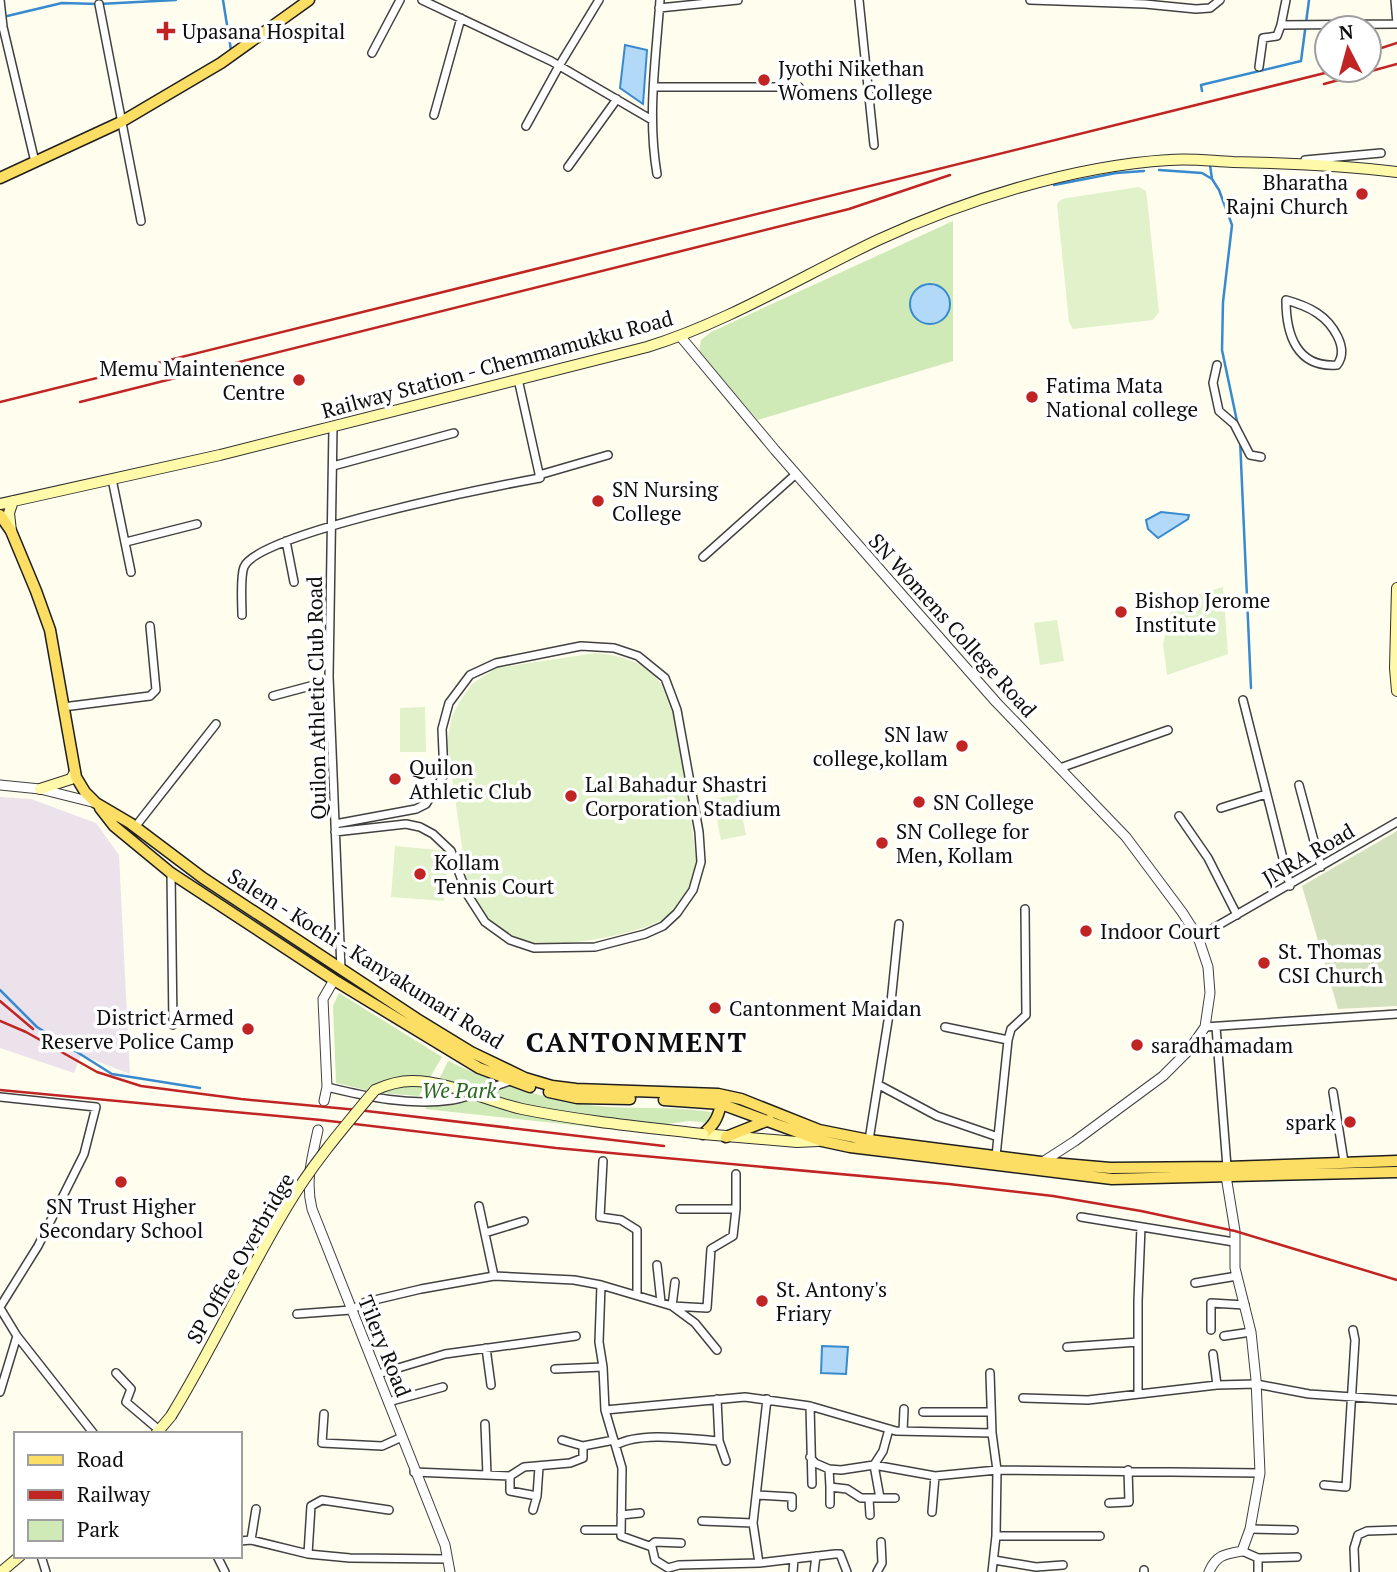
<svg xmlns="http://www.w3.org/2000/svg" width="1397" height="1572" viewBox="0 0 1397 1572" font-family="'PT Serif',serif">
	<style>
		.industrial { fill: #ece2ec }
		.green { fill: #cfeab7 }
		.cemetery { fill: #d4e1bf }
		.pitch { fill: #e1f1c9 }
		.water { fill: #b2d9f7; stroke: #388acf; stroke-width: 2 }
		.lines { fill: none; stroke-linecap: round; stroke-linejoin: round }
		.stream { stroke: #388acf; stroke-width: 2.5 }
		.minor-casing { stroke: #414141; stroke-width: 10 }
		.tertiary-casing { stroke: #414141; stroke-width: 11 }
		.secondary-casing { stroke: #303030; stroke-width: 12 }
		.primary-casing { stroke: #1f1f1f; stroke-width: 13 }
		.minor { stroke: #fff; stroke-width: 7 }
		.tertiary { stroke: #fff; stroke-width: 9 }
		.secondary { stroke: #fffaa9; stroke-width: 10 }
		.primary { stroke: #fbde63; stroke-width: 10 }
		.rail { stroke: #c02423; stroke-width: 2.5 }
		.secondary-bridge-casing { stroke: #303030; stroke-width: 12; stroke-linecap: butt }
		.secondary-bridge { stroke: #fffaa9; stroke-width: 10 }
		.poi-dot { fill: #c02423; stroke: #fff; stroke-width: 2.5 }
		.labels { text-anchor: middle; dominant-baseline: central; stroke-width: 7; stroke-linejoin: round; paint-order: stroke }
		.poi-label { font-size: 21px; fill: #0e0e0e; stroke: #fff; text-anchor: start }
		.street-label { font-size: 21px; fill: #0e0e0e; stroke: #fff }
		.park-label { font-size: 21px; font-style: italic; fill: #28671d; stroke: #fff }
		.district-label { font-size: 28px; font-weight: bold; letter-spacing: 2px; fill: #0e0e0e; stroke: #fff }
	</style>
	<rect width="100%" height="100%" fill="#fffdee"/>
	<path class="industrial" d="M0 797 31 799 96 823 119 855 130 1074 81 1055 74 1073 0 1048Z"/>
	<path class="green" d="M953 221V361L758 420 699 353 701 340 711 332Z
		M339 993 442 1057 419 1096 379 1093 336 1083 333 1006Z
		M448 1061C499 1085 551 1102 608 1107 644 1109 680 1106 716 1113L709 1123 690 1121 659 1125 655 1134 425 1109Z"/>
	<path class="cemetery" d="M1397 831V1006L1338 1009 1302 886Z"/>
	<path class="pitch" d="M1139 187 1146 191 1147 198 1159 312 1153 320 1073 329 1069 322 1057 204 1060 200 1067 198Z
		M1223 587 1228 654 1167 675 1163 644 1173 602Z
		M1057 620 1064 661 1040 665 1034 623Z
		M596 653C640 657 657 671 677 710L697 866C693 883 686 901 672 913 648 935 548 951 517 940 491 932 474 905 467 881L447 743 452 716 462 698 472 684 496 668Z
		M425 707 426 752H400V708Z
		M738 794 746 835 721 840 713 799Z
		M395 846 449 851 444 901 391 897Z"/>
	<path class="water" d="M625 45 647 50 643 104 620 88Z
		M910 304a20 20 0 1 1 40 0a20 20 0 1 1-40 0Z
		M1161 512 1189 515 1188 519 1158 538 1148 529 1146 520Z
		M822 1346 848 1347 846 1374 821 1373Z"/>
	<g class="lines">
		<path class="stream" d="M223 0 231 50
			M3 17 62 3 99 4 176 0
			M1202 91 1201 85 1301 61 1309 0
			M1210 165 1212 179
			M1159 170 1202 173 1212 179 1219 190 1232 225 1223 302 1222 350 1238 426
			M1054 185 1116 173 1144 171
			M1240 439 1251 688
			M0 990 37 1027 112 1074 200 1088"/>
		<g class="minor-casing">
			<path id="minor" d="M0 0 3 27 35 162
				M422 0 551 61 652 120
				M859 0 874 145
				M1030 0 1145 4 1196 9 1210 8 1220 0
				M1286 0 1281 25 1396 24
				M1395 0 1397 24
				M99 4 141 221
				M659 8 738 0
				M372 53 400 0
				M1259 67 1263 38 1277 36 1281 25
				M654 87H799
				M434 115 461 18
				M526 126 559 66 599 0
				M1305 160 1381 153
				M568 167 617 99
				M657 174C647 116 656 58 660 0
				M1286 300C1297 303 1308 307 1317 313 1332 323 1350 348 1337 365 1297 368 1286 335 1286 300Z
				M1217 365 1213 383 1219 411 1234 424 1250 455 1261 457
				M333 427 329 677 341 969
				M333 466 454 433
				M539 475 608 455
				M112 479 131 572
				M286 541 294 582
				M126 542 197 524
				M703 557 796 474
				M242 615C242 604 240 577 244 567 257 533 496 486 540 478L518 379
				M273 696 329 681
				M1243 700 1290 886
				M63 707 150 696 156 690 150 626
				M1060 768 1168 730
				M1299 785 1321 867
				M1221 808 1266 794
				M1179 816 1208 858 1237 915
				M335 824 416 809 426 804 444 775 442 729 449 703 470 675 496 663 581 646 614 648 638 656 665 678 677 710 699 832 701 862 693 890 677 913 663 926 645 934 595 947 534 948 510 940 485 922 467 894 451 851 433 834 420 827 406 824 335 832
				M135 827 216 724
				M171 873 173 1025
				M1198 937 1397 822
				M945 1027 1008 1040
				M1205 1027 1397 1014
				M1216 1027 1227 1167
				M879 1085 937 1116 998 1137
				M327 1087C368 1097 410 1106 452 1100 471 1097 491 1087 510 1081
				M1333 1092 1344 1162
				M0 1097 96 1107 84 1154 38 1246 0 1307
				M869 1140 891 1002 899 924
				M996 1156 1008 1040 1011 1029 1026 1015 1025 909
				M603 1161 600 1217 621 1220 637 1230V1294
				M479 1206 494 1276
				M680 1209H736
				M1081 1217 1234 1242
				M485 1233 524 1221
				M657 1265 661 1302
				M675 1282 672 1306 707 1308 711 1249 733 1236 736 1209V1174
				M1195 1283 1237 1276
				M601 1285 599 1342 603 1367 605 1410 622 1468 621 1536 652 1547 655 1560 668 1568 679 1565 759 1563 835 1554H840L847 1572
				M0 1308 17 1336 94 1434
				M297 1314 351 1310 366 1302 421 1289 494 1276 574 1280 601 1285 672 1306 695 1323 717 1350
				M1211 1330V1303L1245 1305
				M1224 1336 1251 1332
				M1067 1347 1138 1342
				M486 1348 491 1385
				M1213 1354 1217 1385
				M555 1369 603 1367
				M116 1373 131 1389 126 1402 159 1430
				M378 1374 445 1354 576 1336
				M0 1392 17 1336
				M1138 1394V1301L1141 1227
				M1023 1398 1088 1400 1217 1385 1256 1384 1309 1394 1397 1400
				M717 1399 719 1441 726 1461
				M388 1402 443 1387
				M810 1406 812 1484
				M605 1410 745 1397 810 1406 896 1431 992 1433
				M923 1412H990
				M324 1414 322 1443 382 1446 402 1437
				M485 1424 487 1475
				M903 1431 904 1409
				M562 1440 583 1446
				M616 1445C641 1431 690 1439 719 1441
				M810 1457 815 1463 829 1469 830 1487 847 1489 861 1498H895
				M829 1469 841 1470 874 1465 935 1476 997 1470 992 1433 990 1373
				M414 1472 510 1476 524 1467 570 1463 583 1458V1446L614 1440
				M510 1476V1491L537 1496 539 1467
				M1324 1485 1346 1487 1355 1340 1353 1330
				M830 1487V1504
				M757 1495 792 1497V1507
				M880 1498 874 1465 883 1451 889 1429
				M869 1499 870 1515
				M1109 1503 1129 1502 1128 1470
				M533 1510 537 1496
				M932 1512 935 1476
				M621 1515 640 1513
				M702 1521 753 1523
				M1250 1529 1294 1530
				M585 1530H621
				M996 1536H1100
				M251 1540 256 1509
				M240 1541 251 1540 308 1554 350 1558 447 1559
				M650 1546 655 1542 681 1543
				M1242 1551 1258 1558 1297 1557
				M308 1554 311 1506 322 1500 389 1510
				M41 1556 46 1572
				M217 1556 225 1572
				M1258 1558V1572
				M994 1560 1036 1567 1063 1565
				M759 1563 753 1523 767 1399
				M793 1572 794 1559
				M814 1572 816 1556
				M877 1572 882 1563 881 1542
				M992 1572 996 1536 997 1470 1260 1473
				M1144 1572V1570
				M1355 1572 1354 1548 1358 1535 1367 1531 1397 1530"/>
		</g>
		<g class="tertiary-casing">
			<path id="tertiary" d="M680 336 775 450 996 702 1126 837 1182 912 1198 937 1208 967 1210 993 1205 1027 1189 1050 1163 1076 1075 1141 1041 1163
				M0 785 40 789 96 803
				M324 1101 327 1087 323 999 334 980
				M318 1130C312 1158 305 1181 312 1209L445 1545 450 1572
				M1209 1572C1216 1555 1225 1554 1242 1551L1250 1529 1260 1473 1256 1380 1251 1332 1235 1268V1231L1226 1176"/>
		</g>
		<g class="secondary-casing">
			<path id="secondary" d="M0 504 220 455 647 347C728 322 802 276 878 240 965 200 1073 166 1169 160 1190 158 1211 161 1233 162 1288 163 1342 165 1397 172
				M11 531 9 513 13 501
				M1397 588 1395 668 1397 691
				M40 789 71 779 75 772
				M703 1134 797 1142 818 1141
				M156 1434 171 1416
				M1 1572 20 1556"/>
		</g>
		<g class="primary-casing">
			<path id="primary" d="M0 178 121 122 221 63 309 0
				M0 515 11 531 36 591 50 630 76 777 85 792 96 803 130 823 203 878 417 1019 471 1052 525 1078 552 1086 576 1089 718 1094 741 1099 819 1130 869 1140 1041 1162 1110 1168 1227 1167 1397 1161
				M100 808 114 826 171 873 334 980 479 1068 530 1087
				M549 1092 577 1098 630 1099
				M664 1100 721 1104 822 1141 850 1147 1112 1179 1397 1172
				M703 1134C714 1125 718 1118 721 1104
				M726 1137 769 1120"/>
		</g>
		<use href="#minor" class="minor"/>
		<use href="#tertiary" class="tertiary"/>
		<use href="#secondary" class="secondary"/>
		<use href="#primary" class="primary"/>
		<path class="rail" d="M1369 52 1397 43
			M1324 84 1397 64
			M0 402 1337 70
			M80 402 849 209 950 175
			M0 1001 33 1029
			M0 1021 26 1032 97 1072 141 1086 241 1099 358 1110 664 1146
			M0 1090 321 1120 556 1148 949 1184 1053 1196 1141 1211 1235 1231 1397 1280"/>
		<g class="secondary-bridge-casing">
			<path id="secondary-bridge" d="M171 1416C212 1349 245 1277 285 1210 310 1167 343 1128 375 1090 386 1085 399 1081 412 1081 449 1081 486 1101 522 1109 581 1121 643 1127 703 1134"/>
		</g>
		<use href="#secondary-bridge" class="secondary-bridge"/>
	</g>
	<g class="poi-dot">
		<path d="M162.5 20.5h7v7h7v7h-7v7h-7v-7h-7v-7h7z"/>
		<circle cx="764" cy="80" r="7"/>
		<circle cx="1362" cy="194" r="7"/>
		<circle cx="299" cy="380" r="7"/>
		<circle cx="1032" cy="397" r="7"/>
		<circle cx="598" cy="501" r="7"/>
		<circle cx="1121" cy="612" r="7"/>
		<circle cx="962" cy="746" r="7"/>
		<circle cx="395" cy="779" r="7"/>
		<circle cx="571" cy="796" r="7"/>
		<circle cx="919" cy="802" r="7"/>
		<circle cx="882" cy="843" r="7"/>
		<circle cx="420" cy="874" r="7"/>
		<circle cx="1086" cy="931" r="7"/>
		<circle cx="1264" cy="963" r="7"/>
		<circle cx="715" cy="1008" r="7"/>
		<circle cx="248" cy="1029" r="7"/>
		<circle cx="1137" cy="1045" r="7"/>
		<circle cx="1350" cy="1122" r="7"/>
		<circle cx="121" cy="1182" r="7"/>
		<circle cx="762" cy="1301" r="7"/>
	</g>
	<g class="labels">
		<g class="poi-label">
			<text x="182" y="31">Upasana Hospital</text>
			<text x="778" y="68">Jyothi Nikethan<tspan x="778" dy="24">Womens College</tspan></text>
			<text x="1348" y="182" text-anchor="end">Bharatha<tspan x="1348" dy="24">Rajni Church</tspan></text>
			<text x="285" y="368" text-anchor="end">Memu Maintenence<tspan x="285" dy="24">Centre</tspan></text>
			<text x="1046" y="385">Fatima Mata<tspan x="1046" dy="24">National college</tspan></text>
			<text x="612" y="489">SN Nursing<tspan x="612" dy="24">College</tspan></text>
			<text x="1135" y="600">Bishop Jerome<tspan x="1135" dy="24">Institute</tspan></text>
			<text x="948" y="734" text-anchor="end">SN law<tspan x="948" dy="24">college,kollam</tspan></text>
			<text x="409" y="767">Quilon<tspan x="409" dy="24">Athletic Club</tspan></text>
			<text x="585" y="784">Lal Bahadur Shastri<tspan x="585" dy="24">Corporation Stadium</tspan></text>
			<text x="933" y="802">SN College</text>
			<text x="896" y="831">SN College for<tspan x="896" dy="24">Men, Kollam</tspan></text>
			<text x="434" y="862">Kollam<tspan x="434" dy="24">Tennis Court</tspan></text>
			<text x="1100" y="931">Indoor Court</text>
			<text x="1278" y="951">St. Thomas<tspan x="1278" dy="24">CSI Church</tspan></text>
			<text x="729" y="1008">Cantonment Maidan</text>
			<text x="234" y="1017" text-anchor="end">District Armed<tspan x="234" dy="24">Reserve Police Camp</tspan></text>
			<text x="1151" y="1045">saradhamadam</text>
			<text x="1336" y="1122" text-anchor="end">spark</text>
			<text x="121" y="1206" text-anchor="middle">SN Trust Higher<tspan x="121" dy="24">Secondary School</tspan></text>
			<text x="776" y="1289">St. Antony's<tspan x="776" dy="24">Friary</tspan></text>
		</g>
		<g class="street-label">
			<text transform="translate(497 364) rotate(-15)">Railway Station - Chemmamukku Road</text>
			<text transform="translate(953 625) rotate(48)">SN Womens College Road</text>
			<text transform="translate(316 698) rotate(-91)">Quilon Athletic Club Road</text>
			<text transform="translate(1308 854) rotate(-30)">JNRA Road</text>
			<text transform="translate(366 958) rotate(32)">Salem - Kochi - Kanyakumari Road</text>
			<text transform="translate(240 1258) rotate(-60)">SP Office Overbridge</text>
			<text transform="translate(385 1346) rotate(68)">Tilery Road</text>
		</g>
		<g class="park-label">
			<text x="459" y="1090">We Park</text>
		</g>
		<g class="district-label">
			<text x="637" y="1041">CANTONMENT</text>
		</g>
	</g>
	<rect x="14" y="1432" width="228" height="126" fill="#ffffff" stroke="#9f9f9f" stroke-width="2"/>
	<rect x="28" y="1455" width="35" height="10" fill="#fbde63" stroke="#9f9f9f" stroke-width="2"/>
	<text x="77" y="1467" font-size="21" fill="#0e0e0e">Road</text>
	<rect x="28" y="1490" width="35" height="10" fill="#c02423" stroke="#9f9f9f" stroke-width="2"/>
	<text x="77" y="1502" font-size="21" fill="#0e0e0e">Railway</text>
	<rect x="28" y="1520" width="35" height="21" fill="#cfeab7" stroke="#9f9f9f" stroke-width="2"/>
	<text x="77" y="1537" font-size="21" fill="#0e0e0e">Park</text>
	<g transform="translate(1348 49) rotate(354)"><circle r="33" fill="#ffffff" stroke="#9f9f9f" stroke-width="2"/>
	<path d="M0-5L12 26L0 18L-12 26Z" fill="#c02423"/>
	<text y="-10" font-size="19" font-weight="bold" text-anchor="middle" fill="#0e0e0e">N</text>
	</g>
</svg>
